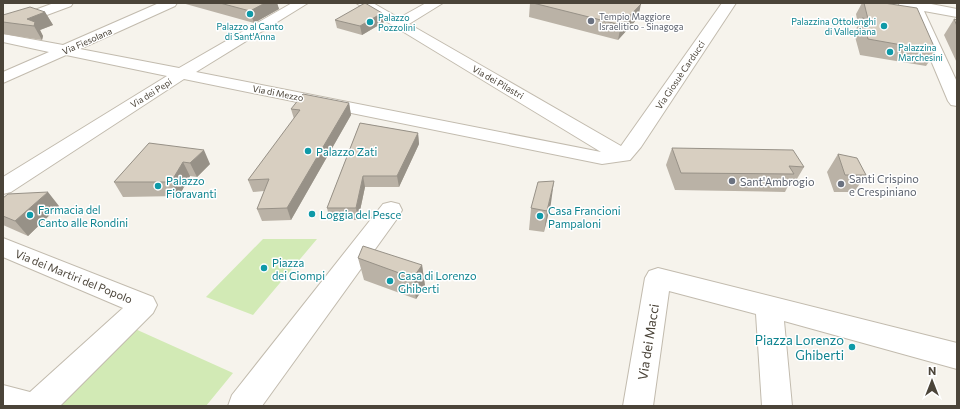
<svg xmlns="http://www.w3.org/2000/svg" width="960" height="409" viewBox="0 0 960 409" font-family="Commissioner,sans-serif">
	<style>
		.green { fill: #d2eab5 }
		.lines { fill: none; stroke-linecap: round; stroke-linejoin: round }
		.minor-casing { stroke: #c2bbae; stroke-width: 2 }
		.minor { fill: #fff; fill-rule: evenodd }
		.wall { fill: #bab2a6 }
		.shaded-wall { fill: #979187 }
		.building { fill: #d8cfc1; stroke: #979187 }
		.culture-dot { fill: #0f9aa8; stroke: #fff; stroke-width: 1.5 }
		.worship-dot { fill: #6b7280; stroke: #fff; stroke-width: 1.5 }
		.labels { text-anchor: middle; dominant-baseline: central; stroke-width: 3; stroke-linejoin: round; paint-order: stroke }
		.far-worship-label { font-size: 9px; fill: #5b616d; stroke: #fff; text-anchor: start }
		.far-culture-label { font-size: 9px; fill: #0d838f; stroke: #fff; text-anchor: start }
		.far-street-label { font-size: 9px; fill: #4b4439; stroke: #fff }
		.culture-label { font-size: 11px; fill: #0d838f; stroke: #fff; text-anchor: start }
		.worship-label { font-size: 11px; fill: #5b616d; stroke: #fff; text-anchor: start }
		.street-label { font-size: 11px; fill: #4b4439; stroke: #fff }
		.near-culture-label { font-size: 13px; fill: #0d838f; stroke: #fff; text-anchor: end }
		.near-street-label { font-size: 13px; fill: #4b4439; stroke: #fff }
	</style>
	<rect width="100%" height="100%" fill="#f6f3ec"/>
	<path class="green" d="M263 239H317L253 315 206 297Z
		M133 328 233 373 206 406H52Z"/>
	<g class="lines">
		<g class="minor-casing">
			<path id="minor" d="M54 3H73L71 6 20 25H10L8 22 10 19Z
				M159 3H177L175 6 80 49 179 68 292 3H308L196 72 601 152 356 3H373L399 18 426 3H443L409 24 621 146 722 3H736L641 147 630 160 602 164 184 79 11 192 3 194V177L167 76 66 55 3 83V72L49 52 3 42V34L63 45Z
				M898 3H926L957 9V17L924 11 957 82V106L951 105 948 101 909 8 900 6Z
				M391 202 399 204 402 210 399 216 262 406H228L232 395 383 204Z
				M3 238 153 297 157 305 153 313 60 406H3V385L30 392 123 308 3 257Z
				M658 268 957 343V369L784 321 792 406H762L756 314 669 291 653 406H623L645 278 649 271Z"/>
		</g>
		<use href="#minor" class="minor"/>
	</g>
	<path class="wall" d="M182 3H277L279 9 254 23Z
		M530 3H639L638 18 618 40 529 17Z
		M862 3H884L936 51 926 66 860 55 854 33 858 25 856 14Z
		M45 12 53 25 40 30 43 36 42 40 3 34V15Z
		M382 13 384 22 362 35 337 28 335 20Z
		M954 19 957 20V63L944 35Z
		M349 103 351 115 291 220 262 221 257 209 264 191 253 192 248 180 294 119 291 109Z
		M360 123 418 133 419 144 399 187H365L358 220H330L327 208Z
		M149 143 210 164 197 177 190 176 179 196 123 197 114 182Z
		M672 148 804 167 794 184H789L785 192 675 190 666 165Z
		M838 154 866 175 854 192H834L827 172Z
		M3 198 59 206 28 236 3 225Z
		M551 203 544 232 529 230 531 208Z
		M358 258 422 265 425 286 416 299 364 280Z"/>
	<path class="shaded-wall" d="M265 3H277L279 9 254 23 250 11Z
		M641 4 638 18 618 40 621 25Z
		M45 12 53 25 40 30 43 36 42 40 34 26 27 19Z
		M382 13 384 22 362 35 360 26Z
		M349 103 351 115 291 220 287 208Z
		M418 133 419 144 399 187 397 176Z
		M204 150 210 164 197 177 190 163Z
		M183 162 190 176 179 196 171 182Z
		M363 176 365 187 358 220 356 208Z
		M554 181 551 203 544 232 547 211Z
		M48 192 59 206 28 236 15 221Z
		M422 265 425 286 416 299 413 278Z"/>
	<path class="building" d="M220 3H265L250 11Z
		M365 3 382 13 360 26 335 20Z
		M533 3H639L641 4 621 25Z
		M864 3H884L917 8 936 51 868 39 862 18 868 19Z
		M30 7 45 12 27 19 35 22 34 26 3 22V15Z
		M954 19 957 20V26Z
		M303 94 349 103 287 208 257 209 269 179 248 180 300 110 291 109Z
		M360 123 418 133 397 176H363L356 208H327Z
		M149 143 204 150 190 163 183 162 171 182H114Z
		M672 148 793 150 804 167 789 166 794 174 681 173Z
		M838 154 857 158 866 175H845Z
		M554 181 547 211 531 208 538 182Z
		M48 192 15 221 3 216V198L8 194Z
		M363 246 422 265 413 278 358 258Z"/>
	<g class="culture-dot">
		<circle cx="250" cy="14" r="4"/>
		<circle cx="370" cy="22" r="4"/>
		<circle cx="884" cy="26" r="4"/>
		<circle cx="890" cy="52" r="4"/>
		<circle cx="308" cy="151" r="4"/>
		<circle cx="158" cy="186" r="4"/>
		<circle cx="312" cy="214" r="4"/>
		<circle cx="30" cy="215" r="4"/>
		<circle cx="540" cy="216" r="4"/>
		<circle cx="264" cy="268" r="4"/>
		<circle cx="390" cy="281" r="4"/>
		<circle cx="852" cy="347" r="4"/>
	</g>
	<g class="worship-dot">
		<circle cx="591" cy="21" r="4"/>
		<circle cx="732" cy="181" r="4"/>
		<circle cx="841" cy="184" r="4"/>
	</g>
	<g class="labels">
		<g class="far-worship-label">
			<text x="599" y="16">Tempio Maggiore<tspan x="599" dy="10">Israelitico - Sinagoga</tspan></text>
		</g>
		<g class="far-culture-label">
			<text x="378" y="17">Palazzo<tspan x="378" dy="10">Pozzolini</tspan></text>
			<text x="876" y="21" text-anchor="end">Palazzina Ottolenghi<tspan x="876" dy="10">di Vallepiana</tspan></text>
			<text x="250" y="26" text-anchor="middle">Palazzo al Canto<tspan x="250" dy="10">di Sant'Anna</tspan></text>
			<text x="898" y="47">Palazzina<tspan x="898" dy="10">Marchesini</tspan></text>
		</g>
		<g class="far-street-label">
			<text transform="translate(87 41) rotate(-24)">Via Fiesolana</text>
			<text transform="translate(680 75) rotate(-56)">Via Giosuè Carducci</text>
			<text transform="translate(498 82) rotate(30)">Via dei Pilastri</text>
			<text transform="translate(151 93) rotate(-32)">Via dei Pepi</text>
			<text transform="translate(278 93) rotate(11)">Via di Mezzo</text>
		</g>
		<g class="culture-label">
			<text x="316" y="151">Palazzo Zati</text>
			<text x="166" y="180">Palazzo<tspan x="166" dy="13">Fioravanti</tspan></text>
			<text x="38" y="209">Farmacia del<tspan x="38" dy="13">Canto alle Rondini</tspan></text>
			<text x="548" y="210">Casa Francioni<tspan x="548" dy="13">Pampaloni</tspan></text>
			<text x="320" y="214">Loggia del Pesce</text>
			<text x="272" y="262">Piazza<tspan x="272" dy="13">dei Ciompi</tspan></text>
			<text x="398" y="275">Casa di Lorenzo<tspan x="398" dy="13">Ghiberti</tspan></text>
		</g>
		<g class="worship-label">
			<text x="849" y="178">Santi Crispino<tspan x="849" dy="13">e Crespiniano</tspan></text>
			<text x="740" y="181">Sant'Ambrogio</text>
		</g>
		<g class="street-label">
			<text transform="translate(74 276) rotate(22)">Via dei Martiri del Popolo</text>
		</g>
		<g class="near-culture-label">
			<text x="844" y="340">Piazza Lorenzo<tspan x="844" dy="15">Ghiberti</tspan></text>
		</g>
		<g class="near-street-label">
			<text transform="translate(648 342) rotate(-81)">Via dei Macci</text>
		</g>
	</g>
	<rect width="960" height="409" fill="none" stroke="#4b4439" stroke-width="8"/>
	<g transform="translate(932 381)" stroke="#ffffff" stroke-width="3" paint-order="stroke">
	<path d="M0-3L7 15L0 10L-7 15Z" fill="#4b4439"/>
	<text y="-6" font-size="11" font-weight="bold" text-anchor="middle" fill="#4b4439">N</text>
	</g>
</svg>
